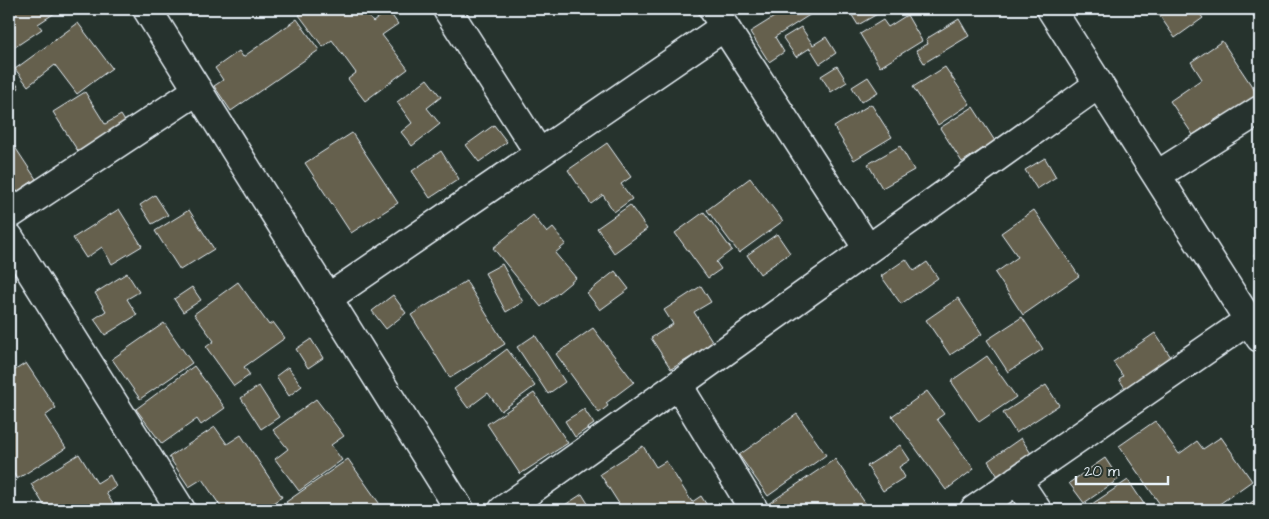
<svg xmlns="http://www.w3.org/2000/svg" width="1269" height="519" viewBox="0 0 1269 519" font-family="'Architects Daughter',sans-serif">
	<style>
		.building { fill: #65614e; stroke: #e8f1f8 }
		.lines { fill: none; stroke-linecap: round; stroke-linejoin: round }
		.minor-casing { stroke: #e8f1f8; stroke-width: 31 }
		.minor { stroke: #26332d; stroke-width: 28 }
	</style>
	<rect width="100%" height="100%" fill="#26332d"/>
	<filter id="ink" filterUnits="userSpaceOnUse"><feTurbulence type="fractalNoise" baseFrequency=".02" numOctaves="2"/><feDisplacementMap in="SourceGraphic" scale="10" xChannelSelector="R" yChannelSelector="G"/><feConvolveMatrix kernelMatrix="1 2 1 2 8 2 1 2 1" color-interpolation-filters="sRGB"/></filter>
	<g filter="url(#ink)">
		<path class="building" d="M9 9H61L38 24 42 29 9 51Z
			M307 9H316L318 11 322 9H362L373 22 388 10 398 24 382 35 408 69 365 101 348 79 356 73 332 40 323 47 299 15Z
			M787 9H819L775 37 784 52 769 62 750 32Z
			M848 9H886L858 25Z
			M1155 9H1196L1203 18 1175 38Z
			M1251 9H1260V27L1250 10Z
			M907 15 922 41 880 67 860 34 883 20 888 27Z
			M297 19 319 50 231 111 214 86 223 80 215 68 239 51 243 57Z
			M959 19 969 36 924 63 916 50 928 44 926 39Z
			M78 23 112 68 77 94 55 65 28 86 15 69Z
			M801 27 813 45 826 37 836 53 820 64 810 48 796 57 783 38Z
			M1222 41 1259 97 1225 119 1222 115 1193 135 1170 101 1202 79 1191 62Z
			M837 66 847 82 831 92 821 76Z
			M945 67 970 104 938 125 913 87Z
			M9 72 19 88 9 94Z
			M868 77 878 92 861 102 852 87Z
			M427 79 441 97 427 108 440 124 412 146 401 132 412 123 397 102Z
			M85 92 105 124 121 115 128 126 81 156 53 112Z
			M871 104 892 137 854 160 834 127Z
			M973 107 995 141 962 162 940 128Z
			M494 125 507 142 479 162 466 145Z
			M352 133 398 203 351 233 305 163Z
			M9 138 36 179 9 197Z
			M607 143 631 177 621 184 632 199 614 212 603 195 591 204 568 170Z
			M900 146 914 170 882 188 868 164Z
			M441 151 459 179 430 198 412 171Z
			M1045 158 1056 177 1037 189 1025 170Z
			M1260 169V182L1254 173Z
			M750 178 783 221 739 253 707 210Z
			M155 195 168 215 152 224 140 205Z
			M630 205 647 229 614 253 597 228Z
			M119 209 142 246 112 264 102 247 86 258 73 238Z
			M189 210 214 249 180 270 155 231Z
			M1034 210 1079 276 1023 315 995 273 1018 257 1001 233Z
			M704 212 732 250 716 262 721 269 708 278 675 233Z
			M533 215 547 233 553 228 566 244 555 253 576 278 541 307 493 248Z
			M777 234 790 253 760 274 747 255Z
			M1260 251V265L1254 255Z
			M906 259 914 271 927 262 938 278 901 304 881 276Z
			M502 264 523 302 506 312 485 273Z
			M615 271 629 289 600 310 587 293Z
			M127 273 139 292 127 299 137 315 105 335 94 319 106 311 95 293Z
			M466 281 505 344 450 378 411 315Z
			M238 282 269 325 273 322 285 338 244 367 250 375 234 386 206 347 214 341 194 314Z
			M701 286 711 302 694 312 716 347 696 360 693 356 671 369 651 338 673 324 664 310Z
			M192 287 201 300 183 312 174 299Z
			M393 295 406 313 386 329 372 311Z
			M958 298 982 334 950 355 926 320Z
			M1022 317 1043 349 1008 372 987 340Z
			M164 323 192 363 140 399 112 359Z
			M593 328 634 382 606 403 608 406 599 413 556 354Z
			M1155 333 1171 357 1125 388 1119 379 1123 376 1113 362Z
			M535 335 565 382 548 394 517 347Z
			M311 339 323 358 308 368 296 349Z
			M507 349 535 386 501 411 488 393 468 408 454 389Z
			M987 356 1016 397 979 422 951 381Z
			M26 363 56 408 45 416 66 448 17 479 9 466V374Z
			M194 366 225 408 201 425 197 419 162 444 136 409Z
			M288 367 302 386 289 396 276 376Z
			M1046 385 1059 405 1016 433 1003 413Z
			M259 386 279 417 261 429 241 398Z
			M927 391 944 414 937 419 974 469 946 490 892 416Z
			M534 393 568 443 520 474 487 424Z
			M316 399 344 436 331 445 342 460 299 491 275 459 288 449 273 430Z
			M584 409 594 424 575 437 565 421Z
			M797 414 826 455 768 496 739 455Z
			M1155 421 1179 454 1197 441 1203 449 1221 437 1252 481 1211 510H1164L1119 446Z
			M215 427 227 444 241 435 282 497 262 510H223L202 479 189 487 169 457Z
			M1021 438 1032 455 999 478 988 461Z
			M900 445 910 460 899 467 905 477 883 491 867 466Z
			M643 446 656 467 666 461 692 502 701 496 710 510H623L600 474Z
			M79 454 97 483 110 475 116 487 106 493 117 510H47L31 484Z
			M1105 458 1119 479 1084 503 1069 483Z
			M348 459 384 510H292L286 502Z
			M835 459 870 510H768L765 506Z
			M1128 480 1148 510H1083Z
			M582 494 592 510H557Z
			M1260 497V510H1250L1247 505Z
			M1242 504 1246 510H1232Z"/>
		<g class="lines">
			<g class="minor-casing">
				<path id="minor" d="M147 9 460 510
					M447 9 539 153
					M713 9 868 249
					M1051 9 1260 338
					M1157 175 1260 110
					M9 215 198 90
					M9 237 181 510
					M328 298 724 27
					M678 385 754 510
					M1017 480 1037 510
					M503 510 1099 84
					M974 510 1249 320"/>
			</g>
			<use href="#minor" class="minor"/>
		</g>
	</g>
	<rect width="1269" height="519" fill="none" stroke="#26332d" stroke-width="30"/>
	<rect x="15" y="15" width="1239" height="489" fill="none" stroke="#e8f1f8" stroke-width="2" filter="url(#ink)"/>
	<path d="M1076 476v8h92v-8" fill="none" stroke="#e8f1f8" stroke-width="2.5"/>
	<text x="1084" y="476" font-size="15" fill="#e8f1f8" stroke="#26332d" stroke-width="4" paint-order="stroke">20 m</text>
</svg>
